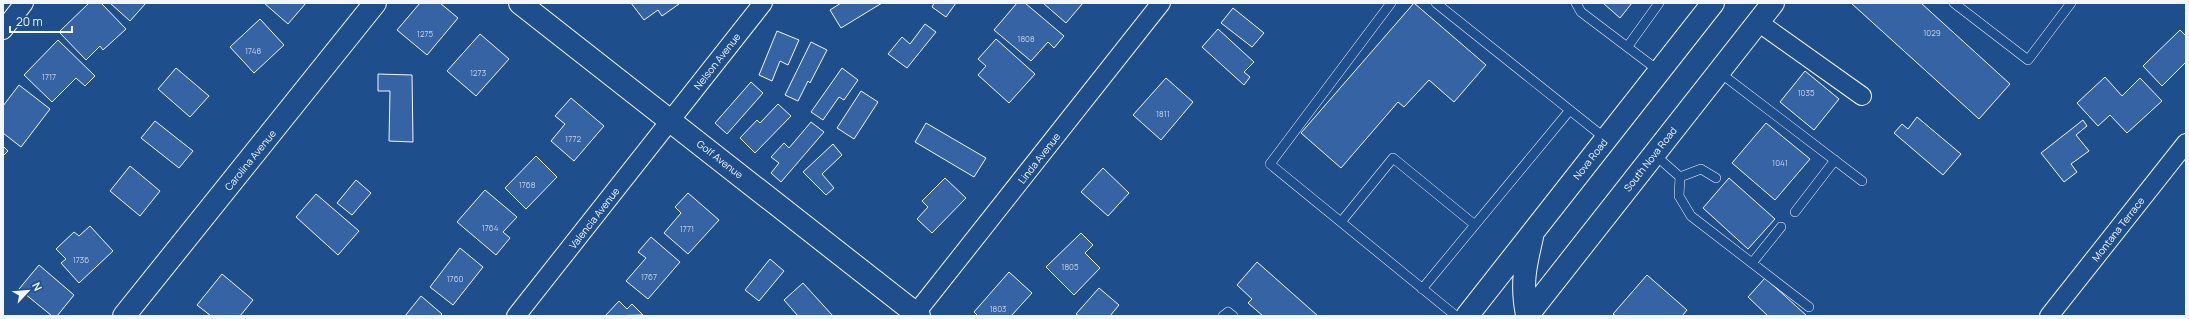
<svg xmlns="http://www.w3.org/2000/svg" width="2189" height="319" viewBox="0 0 2189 319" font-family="Manrope,sans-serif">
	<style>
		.building { fill: #3563a3; stroke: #f2f6ff }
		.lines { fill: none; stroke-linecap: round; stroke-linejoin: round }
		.lane-casing { stroke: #f2f6ff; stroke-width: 10 }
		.street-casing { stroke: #f2f6ff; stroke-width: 20 }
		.secondary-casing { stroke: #f2f6ff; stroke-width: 24 }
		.primary-casing { stroke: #f2f6ff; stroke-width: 24 }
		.lane { stroke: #1f4e8c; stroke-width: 9 }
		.street { stroke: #1f4e8c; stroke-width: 18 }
		.secondary { stroke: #1f4e8c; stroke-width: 22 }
		.primary { stroke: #1f4e8c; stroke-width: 22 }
		.labels { text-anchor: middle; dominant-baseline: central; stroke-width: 3; stroke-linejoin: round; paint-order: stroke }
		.number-label { font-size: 8px; fill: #c3d1e8 }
		.street-label { font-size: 10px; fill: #f2f6ff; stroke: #1f4e8c }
	</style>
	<rect width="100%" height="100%" fill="#1f4e8c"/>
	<path class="building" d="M89 3H101L126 29 103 50 100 46 86 60 59 32Z
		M110 3H146L130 21Z
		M264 3H306L288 24Z
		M420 3H440L458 18 427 55 397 30Z
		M631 3H678L679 4 662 16 658 10 644 20Z
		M841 3H882L841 28 830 10Z
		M934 3H956L946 17 932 7Z
		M1017 3H1025L1064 36 1054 48 1048 42 1031 61 994 30Z
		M1043 3H1083L1066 23Z
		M1414 3 1486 65 1454 102 1429 80 1404 107 1398 102 1341 168 1301 133Z
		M1603 3H1632L1620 18Z
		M1851 3H1921L2010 84 1979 119Z
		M1233 8 1264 33 1252 47 1221 23Z
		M260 19 284 45 254 73 230 47Z
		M925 24 936 32 907 68 888 54 902 37 910 44Z
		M1218 29 1254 62 1244 72 1250 77 1244 85 1202 47Z
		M2180 30 2186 36V62L2162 86 2143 66Z
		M777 31 799 40 788 65 780 61 772 81 759 75Z
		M480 34 509 59 476 96 447 71Z
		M996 39 1035 74 1009 103 978 75 986 66 978 59Z
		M58 40 95 76 85 86 76 78 52 102 24 75Z
		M811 42 827 50 810 83 808 81 798 101 785 95Z
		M176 68 209 96 190 117 158 89Z
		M842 68 858 80 844 100 839 97 823 120 811 112Z
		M1805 71 1839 99 1814 130 1780 102Z
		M378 74 412 75 413 142 389 141 390 91H378Z
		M2105 77 2122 96 2140 78 2162 101 2127 133 2110 115 2098 126 2077 103Z
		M1166 78 1193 102 1161 140 1133 115Z
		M751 82 763 93 727 134 715 123Z
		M19 85 50 109 21 147 3 133V106Z
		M861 91 878 102 854 139 837 128Z
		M571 98 604 126 574 161 551 141 565 124 555 116Z
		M778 104 791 116 755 153 740 138 757 120 760 123Z
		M1917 117 1961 154 1943 175 1894 133 1902 124 1908 129Z
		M2083 120 2087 126 2076 135 2089 151 2071 164 2077 172 2064 182 2041 153Z
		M155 121 193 151 179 168 141 138Z
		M811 122 824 132 781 182 771 173 779 163 771 157 784 143 789 148Z
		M926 123 986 158 974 177 915 142Z
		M1766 123 1810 159 1775 200 1732 163Z
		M833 144 842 155 822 174 834 188 826 195 803 172Z
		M3 146 8 151 3 156Z
		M536 156 557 177 526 209 505 188Z
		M130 166 160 191 140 216 110 191Z
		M1103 168 1129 193 1108 216 1081 192Z
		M945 178 966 198 932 233 917 219 928 207 922 201Z
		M1729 178 1775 219 1748 249 1703 208Z
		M356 180 371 193 352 215 337 203Z
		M485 190 517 217 503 232 510 238 496 255 457 222Z
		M688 193 719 220 688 254 664 233 681 213 675 207Z
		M316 194 359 231 338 255 296 217Z
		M90 226 113 251 79 283 61 263 66 259 56 249 74 232 79 236Z
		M1081 233 1093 245 1085 253 1100 268 1074 295 1046 267Z
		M651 237 680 262 648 299 626 281 646 258 638 252Z
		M460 248 483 267 453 305 430 287Z
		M770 259 784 271 759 301 745 290Z
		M1257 262 1318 316H1263L1248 303 1252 299 1237 285Z
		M39 265 74 295 57 316H52L19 289Z
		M1009 272 1032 293 1011 316H978L974 312Z
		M222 274 253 300 240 316H211L197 305Z
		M1647 275 1687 310 1682 316H1616L1613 314Z
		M1765 278 1807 316H1768L1748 297Z
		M803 283 833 316H798L784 300Z
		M1099 288 1119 305 1110 316H1079L1076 314Z
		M421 296 442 314 440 316H405Z
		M619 301 627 309 632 304 643 315 605 316Z"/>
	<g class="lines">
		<g class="lane-casing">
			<path id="lane" d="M1391 3 1270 164 1456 316
				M1436 3 1606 139
				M1576 3 1581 12 1659 71
				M1954 3 2028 60 2071 3
				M1628 46 1659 3
				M1719 72 1862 181
				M1654 154 1680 177 1679 196 1691 216 1809 307
				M1680 177 1701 169 1716 178
				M1795 212 1835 160
				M1341 222 1393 158 1475 225
				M1752 263 1781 227
				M1422 289 1570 110
				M1223 316 1228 312 1233 316"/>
		</g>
		<g class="street-casing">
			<path id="street" d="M1758 22 1862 96
				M3 30 24 3
				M916 313 1161 3
				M516 316 763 3
				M2049 316 2186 143"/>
		</g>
		<g class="secondary-casing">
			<path id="secondary" d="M520 3 919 316
				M124 316 375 3"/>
		</g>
		<g class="primary-casing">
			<path id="primary" d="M1527 315C1521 284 1525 267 1532 237
				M1467 316 1713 3
				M1527 316 1773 3"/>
		</g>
		<use href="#lane" class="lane"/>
		<use href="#street" class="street"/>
		<use href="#secondary" class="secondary"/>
		<use href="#primary" class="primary"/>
	</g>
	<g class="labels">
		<g class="number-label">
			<text x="1932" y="32">1029</text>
			<text x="425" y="33">1275</text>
			<text x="1026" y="38">1808</text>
			<text x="253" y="50">1748</text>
			<text x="478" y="72">1273</text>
			<text x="49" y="76">1717</text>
			<text x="1806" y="92">1035</text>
			<text x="1163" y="113">1811</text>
			<text x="573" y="138">1772</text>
			<text x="1780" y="162">1041</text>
			<text x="527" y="184">1768</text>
			<text x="490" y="227">1764</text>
			<text x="687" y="228">1771</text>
			<text x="81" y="259">1736</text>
			<text x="1070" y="266">1805</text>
			<text x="649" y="276">1767</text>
			<text x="455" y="278">1760</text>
			<text x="998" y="308">1803</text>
		</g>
		<g class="street-label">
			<text transform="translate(717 61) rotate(-52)">Nelson Avenue</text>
			<text transform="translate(1039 158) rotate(-52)">Linda Avenue</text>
			<text transform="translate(720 159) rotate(38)">Golf Avenue</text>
			<text transform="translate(1590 159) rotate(-52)">Nova Road</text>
			<text transform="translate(1650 159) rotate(-52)">South Nova Road</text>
			<text transform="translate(250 160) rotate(-51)">Carolina Avenue</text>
			<text transform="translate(594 218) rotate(-52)">Valencia Avenue</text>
			<text transform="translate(2118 229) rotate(-52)">Montana Terrace</text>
		</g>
	</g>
	<rect width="2189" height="319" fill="none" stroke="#f2f6ff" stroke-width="8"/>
	<g transform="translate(28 291) rotate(64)" stroke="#1f4e8c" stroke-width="3" paint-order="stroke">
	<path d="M0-3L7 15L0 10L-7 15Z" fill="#f2f6ff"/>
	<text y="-6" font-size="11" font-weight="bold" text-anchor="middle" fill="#f2f6ff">N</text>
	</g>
	<path d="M10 26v6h62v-6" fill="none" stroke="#f2f6ff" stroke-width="2"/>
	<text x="16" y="26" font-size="12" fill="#f2f6ff" stroke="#1f4e8c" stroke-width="3" paint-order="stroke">20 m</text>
</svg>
